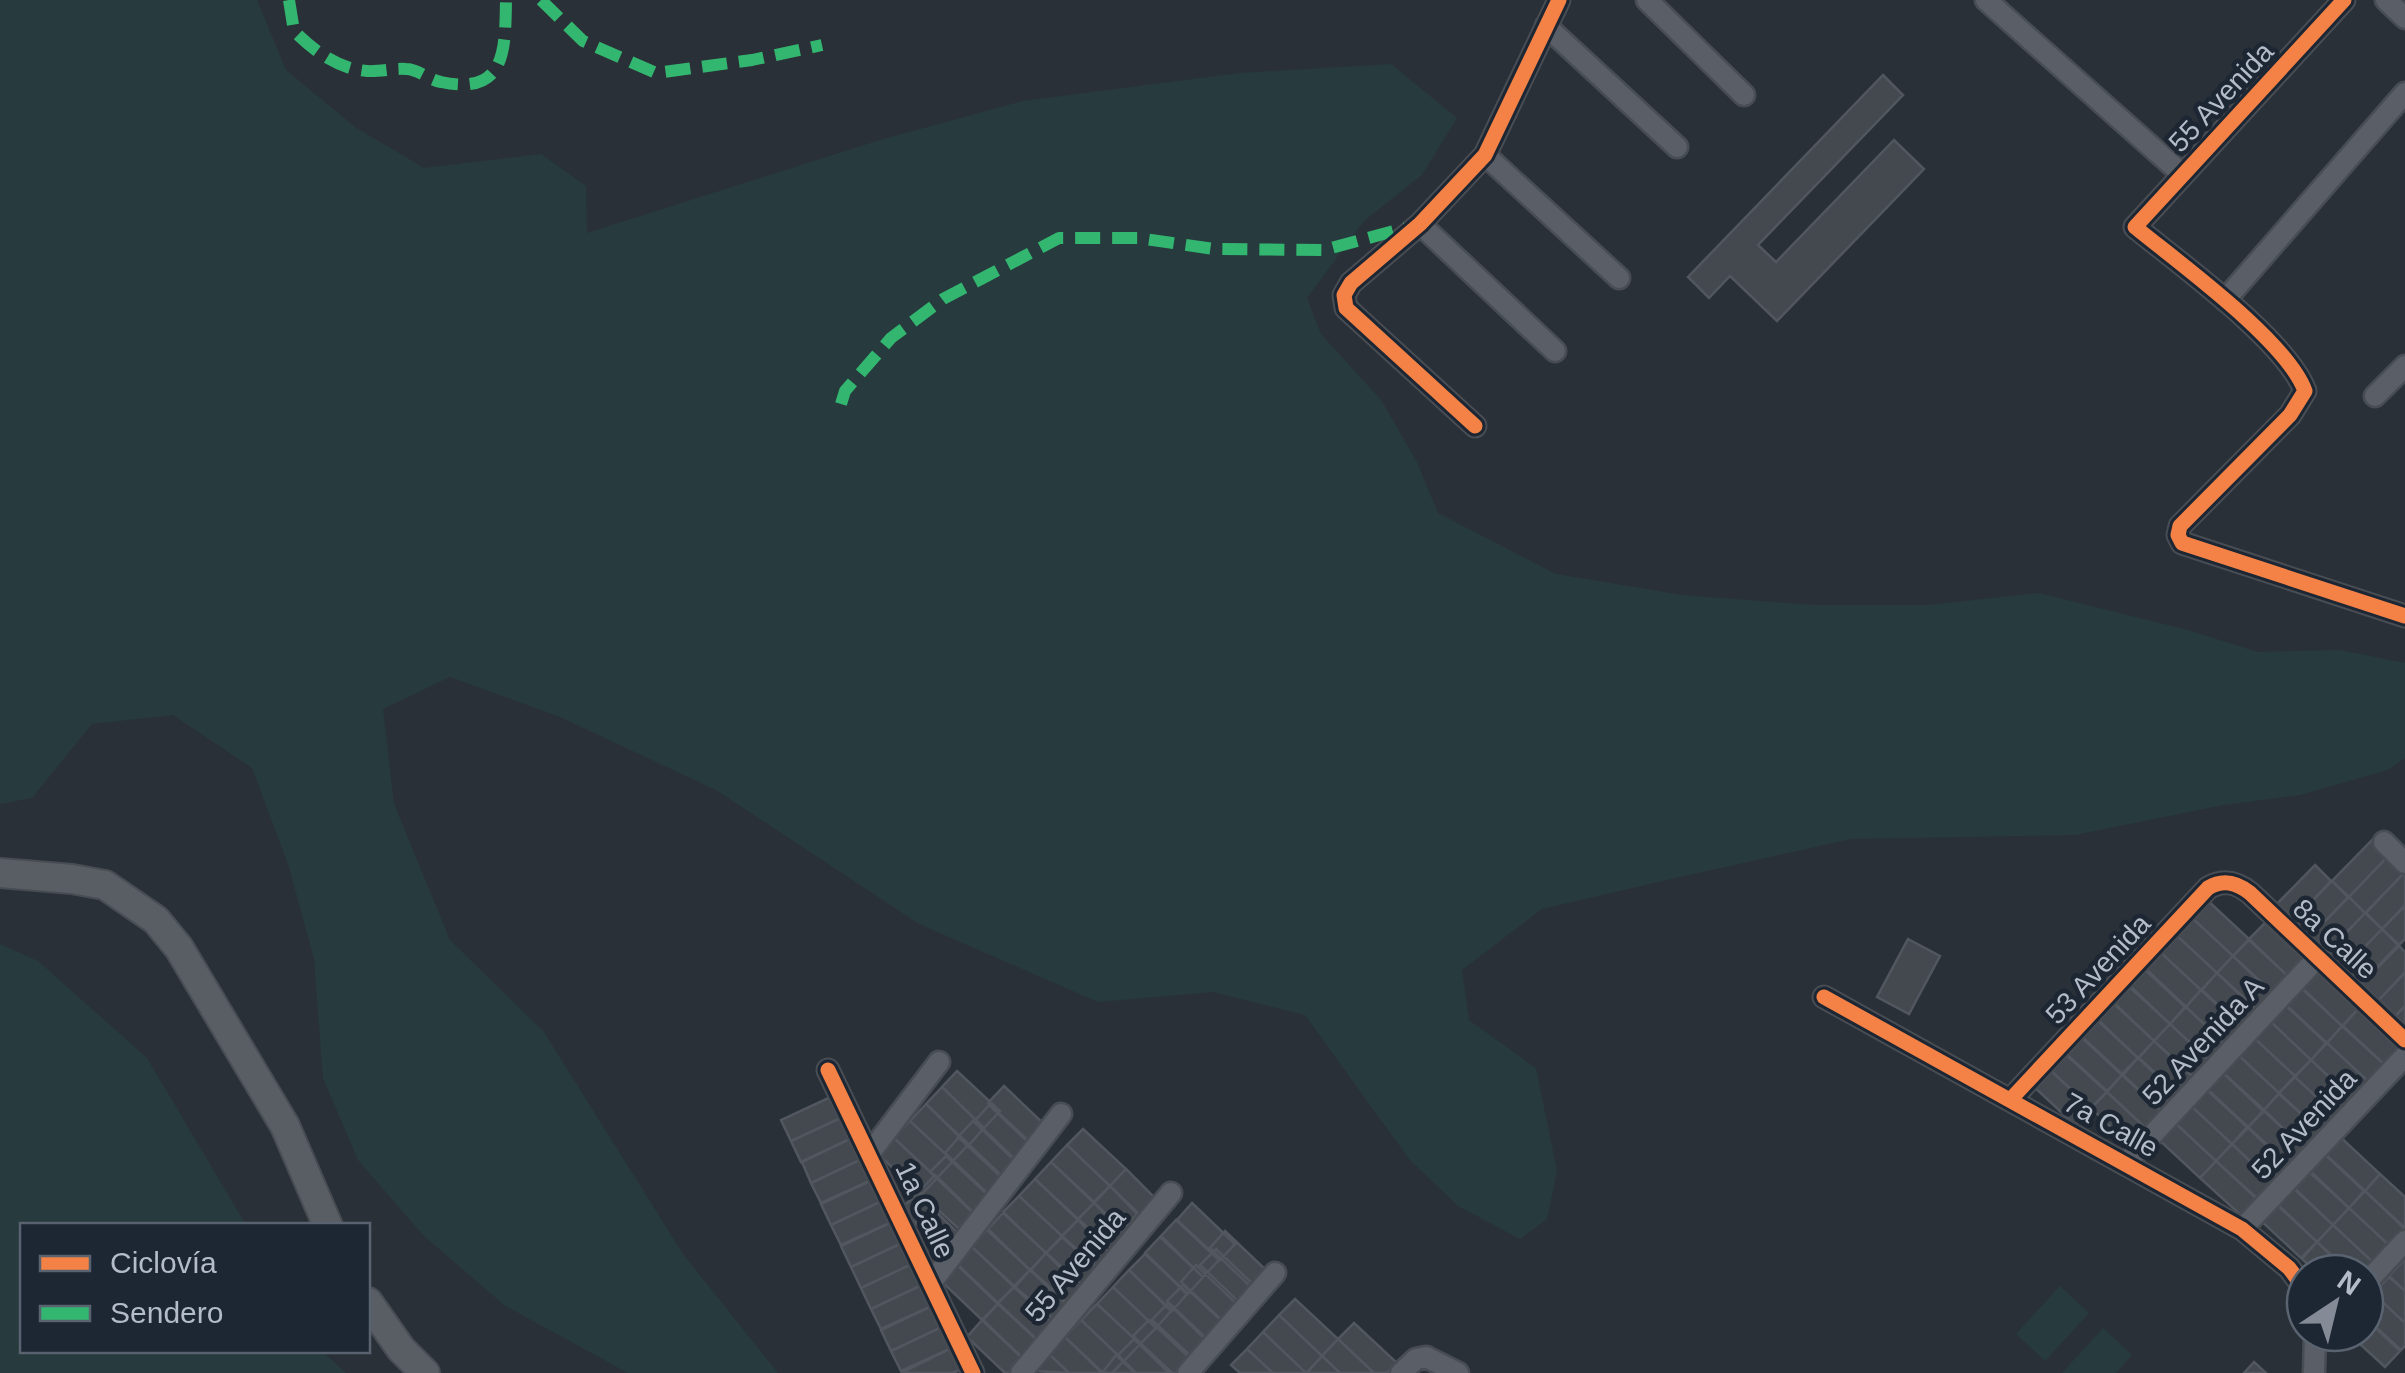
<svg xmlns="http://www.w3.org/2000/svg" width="2405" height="1373" viewBox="0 0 2405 1373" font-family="Helvetica,sans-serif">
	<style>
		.green { fill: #273a3e }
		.building { fill: #444950; stroke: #52575f; stroke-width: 2.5 }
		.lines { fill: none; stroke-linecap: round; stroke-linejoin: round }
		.minor-casing { stroke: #484c53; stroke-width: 25 }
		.secondary-casing { stroke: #484c53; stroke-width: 32 }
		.minor { stroke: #5a5e66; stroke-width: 20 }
		.secondary { stroke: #595d64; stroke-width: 28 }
		.quiet { stroke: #33b770; stroke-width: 12; stroke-dasharray: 25 12; stroke-linecap: butt }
		.cycleway-casing { stroke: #1d2633; stroke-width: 21 }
		.cycleway { stroke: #f48246; stroke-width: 15 }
		.labels { text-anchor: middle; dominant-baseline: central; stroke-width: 9; stroke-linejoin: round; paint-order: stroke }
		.street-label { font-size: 28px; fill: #b4bcc9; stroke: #1d2633 }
	</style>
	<rect width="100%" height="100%" fill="#2a3038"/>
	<path class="green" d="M0 0H257L286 70 355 127 424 168 541 154 586 186 587 233 880 140 1023 101 1239 73 1391 64 1457 118 1422 175 1364 221 1307 298 1321 334 1381 400 1417 462 1438 513 1556 574 1682 595 1814 605H1928L2039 593 2188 630 2258 652 2340 650 2405 663V758L2388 770 2300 795 2224 805 2075 835 1851 839 1671 879 1542 909 1462 970 1469 1020 1536 1068 1557 1171 1547 1219 1520 1239 1458 1206 1409 1159 1305 1015 1213 992 1098 1002 919 924 716 790 560 717 450 677 383 709 394 804 450 940 544 1032 683 1254 778 1373H628L504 1305 423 1235 358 1160 323 1078 314 959 289 867 252 768 173 715 92 724 32 798 0 804Z
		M0 944 38 961 147 1058 246 1225 22 1226V1350L322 1351 346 1373H0Z
		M2060 1286 2089 1313 2045 1361 2016 1334Z
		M2103 1328 2132 1355 2116 1373H2062Z"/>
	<path class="building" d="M1883 75 1903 95 1758 245 1776 262 1894 140 1924 169 1777 321 1730 276 1709 298 1688 277Z
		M2373 839 2389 855 2349 897 2332 881Z
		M2389 855 2405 872 2365 913 2349 897Z
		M2315 865 2331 881 2291 923 2274 907Z
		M2405 872V905L2382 929 2366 913Z
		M2332 881 2348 897 2308 939 2291 923Z
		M2349 897 2365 913 2324 955 2308 939Z
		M2206 899 2249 939 2233 956 2190 916Z
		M2405 906V939L2399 945 2382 929Z
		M2365 913 2382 929 2341 971 2325 956Z
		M2190 916 2233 956 2217 973 2174 933Z
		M2265 923 2308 963 2292 980 2249 939Z
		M2382 929 2398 945 2358 987 2341 971Z
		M2174 933 2217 973 2201 990 2158 950Z
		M1908 939 1940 956 1909 1014 1877 997Z
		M2249 940 2292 980 2276 996 2233 956Z
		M2399 946 2405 952V972L2375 1004 2358 988Z
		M2158 950 2201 990 2186 1007 2143 966Z
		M2233 956 2276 997 2261 1013 2217 973Z
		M2142 967 2185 1007 2170 1024 2127 983Z
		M2315 969 2358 1009 2342 1026 2299 985Z
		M2217 973 2260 1014 2245 1030 2202 990Z
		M2405 973V1006L2391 1020 2375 1004Z
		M2126 984 2170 1024 2154 1041 2111 1000Z
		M2299 986 2342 1026 2327 1043 2283 1002Z
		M2201 990 2245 1031 2229 1047 2186 1007Z
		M2111 1001 2154 1041 2138 1058 2095 1017Z
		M2283 1003 2326 1043 2311 1060 2268 1019Z
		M2405 1006V1033L2392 1020Z
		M2186 1007 2229 1048 2213 1064 2170 1024Z
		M2358 1009 2401 1050 2386 1066 2343 1026Z
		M2095 1018 2138 1058 2122 1074 2079 1034Z
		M2268 1019 2311 1060 2295 1076 2252 1036Z
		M2170 1024 2213 1064 2198 1081 2154 1041Z
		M2342 1026 2386 1066 2370 1083 2327 1043Z
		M2079 1035 2122 1075 2107 1091 2063 1051Z
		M2252 1036 2295 1076 2279 1093 2236 1053Z
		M2154 1041 2197 1081 2182 1098 2139 1058Z
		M2327 1043 2370 1083 2354 1100 2311 1060Z
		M2063 1052 2107 1092 2091 1108 2048 1068Z
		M2236 1053 2279 1093 2264 1110 2220 1070Z
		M2138 1058 2181 1098 2166 1115 2123 1075Z
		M2311 1060 2354 1100 2338 1117 2295 1077Z
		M2048 1068 2091 1108 2075 1125 2032 1085Z
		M2220 1070 2263 1111 2248 1127 2205 1087Z
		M957 1071 1000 1111 984 1128 942 1087Z
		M2122 1075 2166 1115 2150 1132 2107 1092Z
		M2295 1077 2338 1117 2323 1134 2279 1093Z
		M1004 1086 1047 1127 1031 1143 988 1103Z
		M942 1087 984 1128 969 1145 926 1104Z
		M2204 1087 2247 1127 2232 1144 2189 1104Z
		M2107 1092 2150 1132 2134 1149 2091 1108Z
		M2279 1094 2323 1134 2307 1151 2264 1110Z
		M835 1095 845 1116 791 1141 781 1120Z
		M926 1104 968 1145 953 1161 910 1121Z
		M2189 1104 2232 1144 2216 1161 2173 1121Z
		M989 1105 1032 1146 1016 1162 974 1122Z
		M2264 1111 2307 1151 2291 1167 2248 1127Z
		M845 1116 854 1137 801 1162 791 1141Z
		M974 1120 1017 1161 1001 1177 958 1137Z
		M910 1121 953 1161 937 1178 894 1138Z
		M2173 1121 2216 1161 2200 1178 2157 1138Z
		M2248 1128 2291 1168 2275 1185 2232 1144Z
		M1083 1129 1126 1169 1110 1186 1067 1145Z
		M2337 1134 2380 1174 2365 1191 2321 1150Z
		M960 1136 1003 1177 987 1193 945 1153Z
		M854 1137 864 1158 811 1183 802 1162Z
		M894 1138 937 1178 921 1195 878 1154Z
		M2232 1144 2275 1185 2260 1201 2216 1161Z
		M1067 1145 1110 1186 1094 1202 1051 1162Z
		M2321 1151 2364 1191 2349 1208 2306 1167Z
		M946 1156 989 1196 973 1213 930 1172Z
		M864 1158 874 1179 821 1203 811 1183Z
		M2216 1161 2259 1201 2244 1218 2200 1178Z
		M1051 1162 1094 1203 1078 1219 1035 1179Z
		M2305 1168 2349 1208 2333 1225 2290 1184Z
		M1126 1169 1154 1197 1140 1215 1110 1186Z
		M2380 1174 2405 1197V1228L2365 1191Z
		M935 1175 977 1216 962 1232 919 1192Z
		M874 1179 884 1200 831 1225 821 1204Z
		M1035 1179 1078 1220 1062 1236 1019 1196Z
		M2290 1185 2333 1225 2317 1242 2274 1201Z
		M1110 1186 1137 1214 1124 1230 1094 1203Z
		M2365 1191 2405 1229V1234L2392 1248 2349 1208Z
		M917 1193 959 1234 944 1250 901 1209Z
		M1019 1196 1062 1236 1046 1253 1003 1212Z
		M884 1200 894 1221 841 1245 831 1225Z
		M2274 1202 2317 1242 2301 1258 2258 1218Z
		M1094 1203 1123 1233 1111 1248 1078 1219Z
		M1192 1203 1235 1244 1220 1260 1177 1220Z
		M2349 1208 2392 1248 2376 1265 2333 1225Z
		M1003 1213 1046 1253 1030 1270 988 1229Z
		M1078 1220 1109 1252 1097 1267 1062 1236Z
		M1176 1220 1219 1260 1203 1277 1161 1236Z
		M894 1221 904 1242 851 1267 841 1246Z
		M2333 1225 2376 1265 2365 1273H2351L2317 1242Z
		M987 1230 1030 1270 1014 1286 971 1246Z
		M1225 1231 1268 1272 1252 1288 1210 1248Z
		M1062 1237 1096 1268 1083 1286 1046 1253Z
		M1160 1237 1203 1277 1188 1294 1145 1253Z
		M904 1242 914 1263 861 1288 851 1267Z
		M2317 1242 2350 1273H2317L2302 1259Z
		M971 1246 1014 1287 998 1303 956 1263Z
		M1216 1249 1258 1289 1243 1306 1200 1265Z
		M1046 1253 1080 1288 1068 1304 1031 1270Z
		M1145 1254 1187 1294 1172 1311 1129 1270Z
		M2404 1260H2405V1291L2389 1276Z
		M914 1263 924 1284 871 1309 861 1288Z
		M955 1263 998 1304 982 1320 940 1280Z
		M1196 1265 1239 1306 1224 1322 1181 1282Z
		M1030 1270 1066 1304 1054 1320 1015 1287Z
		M1129 1270 1171 1311 1156 1328 1113 1287Z
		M2389 1277 2405 1291V1323L2373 1293Z
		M924 1284 934 1305 881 1329 871 1309Z
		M1183 1285 1226 1325 1210 1342 1167 1301Z
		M1014 1287 1051 1322 1042 1344 998 1303Z
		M1113 1287 1156 1328 1140 1344 1097 1304Z
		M2373 1293 2405 1323V1346L2401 1350 2365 1317V1302Z
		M1295 1299 1338 1339 1322 1356 1279 1315Z
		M1168 1303 1210 1344 1195 1360 1152 1320Z
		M998 1304 1041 1344 1026 1361 983 1320Z
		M1097 1304 1140 1344 1124 1361 1081 1320Z
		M934 1305 944 1326 891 1351 881 1330Z
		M1279 1315 1322 1356 1306 1373 1263 1332Z
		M2365 1318 2400 1351 2385 1367 2348 1333H2365Z
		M982 1320 1025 1361 1014 1373H1005L967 1337Z
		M1081 1320 1124 1361 1112 1373H1103L1065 1337Z
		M1149 1320 1192 1360 1179 1373H1172L1133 1336Z
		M1354 1323 1397 1363 1387 1373H1374L1338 1339Z
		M944 1326 954 1347 901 1371 891 1351Z
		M1263 1332 1306 1373H1273L1247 1349Z
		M1065 1337 1102 1373H1069L1049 1354Z
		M1134 1339 1169 1373H1136L1118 1355Z
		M1338 1339 1374 1373H1340L1322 1356Z
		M954 1347 964 1368 953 1373H901Z
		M1247 1349 1273 1373H1240L1231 1365Z
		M1049 1354 1069 1373 1033 1371Z
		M1116 1355 1135 1373H1102Z
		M1322 1356 1340 1373H1307Z
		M2254 1362 2266 1373H2244Z"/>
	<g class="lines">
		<g class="minor-casing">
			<path id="minor" d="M1647 0 1744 95
				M1986 0 2183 175
				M2344 0 2135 227C2179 263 2287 341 2305 391L2290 415 2180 526 2178 535 2182 543 2405 616
				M2386 0 2405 18
				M1546 26 1677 147
				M1485 155 1619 278
				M1420 224 1555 351
				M2225 300 2405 93
				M2375 396 2405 366
				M1475 426 1346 308 1344 295 1351 283 1420 224 1485 155 1559 0
				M2384 842 2405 863
				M1824 997 2242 1229 2289 1268 2305 1289
				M828 1070 973 1373
				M2011 1099 2208 888C2223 879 2236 882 2250 893L2405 1040
				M870 1153 939 1062
				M2127 1162 2319 956
				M2242 1229 2405 1056
				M931 1283 1061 1114
				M2365 1284 2405 1241
				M1021 1373 1171 1193
				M1188 1373 1275 1273
				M1401 1373 1416 1359 1426 1357 1458 1373
				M2314 1373 2315 1333"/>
		</g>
		<g class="secondary-casing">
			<path id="secondary" d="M0 873 72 879 105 885 156 920 179 948 285 1126 328 1226
				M368 1302 401 1349 425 1373"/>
		</g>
		<use href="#minor" class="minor"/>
		<use href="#secondary" class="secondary"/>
		<path class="quiet" d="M289 0 294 31C314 51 338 69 367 71 380 72 393 68 406 69 418 69 429 80 441 82 507 96 505 49 506 0
			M541 0 583 41 656 73 752 60 822 45
			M841 404 845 391 891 338 943 299 1059 238H1138L1214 249 1324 250 1405 228"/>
		<g class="cycleway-casing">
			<path id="cycleway" d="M2344 0 2135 227C2179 263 2287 341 2305 391L2290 415 2180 526 2178 535 2182 543 2405 616
				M1475 426 1346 308 1344 295 1351 283 1420 224 1485 155 1559 0
				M1824 997 2242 1229 2289 1268 2305 1289
				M828 1070 973 1373
				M2011 1099 2208 888C2223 879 2236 882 2250 893L2405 1040"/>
		</g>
		<use href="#cycleway" class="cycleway"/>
	</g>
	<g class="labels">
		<g class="street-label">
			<text transform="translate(2221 97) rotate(-47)">55 Avenida</text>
			<text transform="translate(2335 939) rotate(43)">8a Calle</text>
			<text transform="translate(2098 969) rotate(-47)">53 Avenida</text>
			<text transform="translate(2203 1041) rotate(-47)">52 Avenida A</text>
			<text transform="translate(2304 1124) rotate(-47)">52 Avenida</text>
			<text transform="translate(2111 1125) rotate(29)">7a Calle</text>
			<text transform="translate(925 1210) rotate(65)">1a Calle</text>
			<text transform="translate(1075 1265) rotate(-50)">55 Avenida</text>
		</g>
	</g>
	<rect x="20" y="1223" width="350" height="130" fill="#1d2633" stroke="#59626f" stroke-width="2.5"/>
	<rect x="40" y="1256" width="50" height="15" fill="#f48246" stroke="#59626f" stroke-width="2.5"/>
	<text x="110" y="1273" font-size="30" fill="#b4bcc9">Ciclovía</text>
	<rect x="40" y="1306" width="50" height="15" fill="#33b770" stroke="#59626f" stroke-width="2.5"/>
	<text x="110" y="1323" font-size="30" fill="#b4bcc9">Sendero</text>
	<g transform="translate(2335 1303) rotate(35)"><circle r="48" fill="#1d2633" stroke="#59626f" stroke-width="2.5"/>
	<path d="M0-8L18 38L0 25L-18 38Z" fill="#848b96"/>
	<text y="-15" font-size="28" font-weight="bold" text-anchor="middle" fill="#b4bcc9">N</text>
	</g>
</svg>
